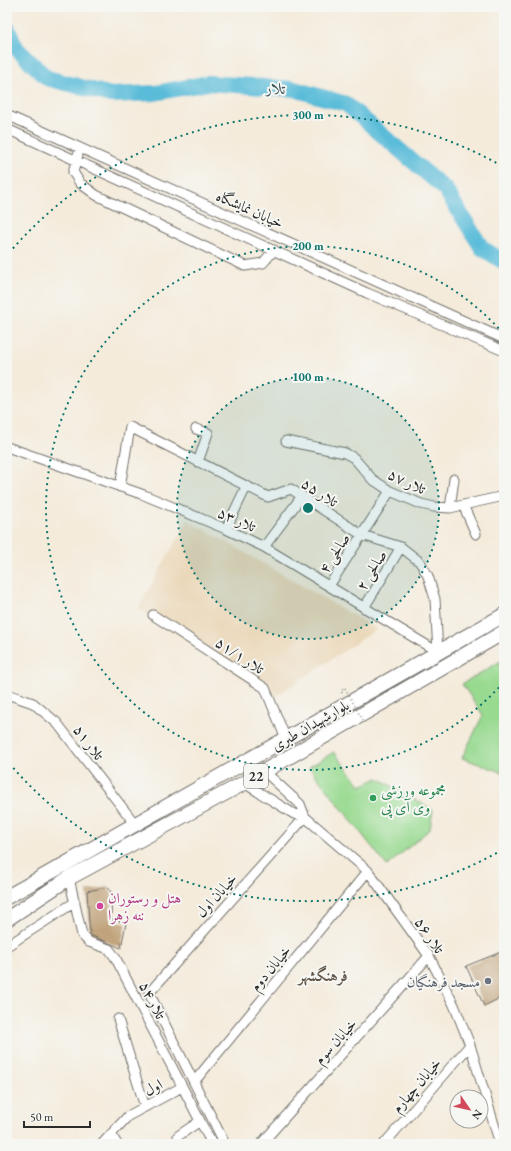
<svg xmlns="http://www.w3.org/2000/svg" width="511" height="1151" viewBox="0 0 511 1151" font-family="'EB Garamond',Amiri,serif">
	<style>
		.built { fill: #ebd8ba }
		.green { fill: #99da91; stroke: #62825e }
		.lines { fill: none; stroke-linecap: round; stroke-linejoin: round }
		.river { stroke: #5abcd9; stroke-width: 16 }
		.building { fill: #c1a47e }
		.minor-casing { stroke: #716e69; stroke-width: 11 }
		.highway-casing { stroke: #716e69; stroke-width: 16 }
		.path { stroke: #716e69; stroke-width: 1.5; stroke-dasharray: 1 3; stroke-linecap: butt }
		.minor { stroke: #fff; stroke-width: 9 }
		.highway { stroke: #fff; stroke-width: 14 }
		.path-bridge { stroke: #716e69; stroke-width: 1.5; stroke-dasharray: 1 3; stroke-linecap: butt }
		.ring { fill: none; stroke: #0f766e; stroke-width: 2; stroke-dasharray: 2 4 }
		.leisure-dot { fill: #2e9e5b; stroke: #f6f6f2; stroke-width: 1.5 }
		.hotel-dot { fill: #d1479c; stroke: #f6f6f2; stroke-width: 1.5 }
		.worship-dot { fill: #6b7280; stroke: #f6f6f2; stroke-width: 1.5 }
		.labels { text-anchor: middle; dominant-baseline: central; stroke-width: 4; stroke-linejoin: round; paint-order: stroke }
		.shield { fill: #f6f6f2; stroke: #686867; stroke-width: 1 }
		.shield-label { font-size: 14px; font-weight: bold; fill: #2b2b2b }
		.street-label { font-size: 15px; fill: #2b2b2b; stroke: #f6f6f2 }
		.leisure-label { font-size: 15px; fill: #27864d; stroke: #f6f6f2; text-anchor: start }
		.hotel-label { font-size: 15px; fill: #b23c85; stroke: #f6f6f2; text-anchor: start }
		.worship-label { font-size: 15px; fill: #5b616d; stroke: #f6f6f2; text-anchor: end }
		.water-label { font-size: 16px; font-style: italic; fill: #39565f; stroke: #f6f6f2 }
		.neighbourhood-label { font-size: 16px; font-weight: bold; fill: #605548; stroke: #f6f6f2 }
		.centre { fill: #0f766e; stroke: #f6f6f2; stroke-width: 2 }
		.ring-label { font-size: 12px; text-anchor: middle; font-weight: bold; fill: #0f766e; stroke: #f6f6f2; stroke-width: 4; stroke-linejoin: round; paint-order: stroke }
	</style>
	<rect width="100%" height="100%" fill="#f6f6f2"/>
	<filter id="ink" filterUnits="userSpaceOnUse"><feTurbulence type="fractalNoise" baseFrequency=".025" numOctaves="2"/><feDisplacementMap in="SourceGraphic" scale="8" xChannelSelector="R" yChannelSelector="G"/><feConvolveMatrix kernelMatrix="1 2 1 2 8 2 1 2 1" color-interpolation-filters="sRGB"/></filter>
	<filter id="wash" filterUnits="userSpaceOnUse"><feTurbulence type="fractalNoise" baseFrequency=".012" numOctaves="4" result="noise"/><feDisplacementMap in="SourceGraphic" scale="16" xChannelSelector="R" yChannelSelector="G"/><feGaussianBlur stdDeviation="0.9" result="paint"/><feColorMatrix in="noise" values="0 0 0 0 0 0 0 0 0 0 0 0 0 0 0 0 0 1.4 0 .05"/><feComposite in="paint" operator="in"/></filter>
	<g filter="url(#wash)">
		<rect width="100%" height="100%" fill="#f4ebdb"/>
		<path class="built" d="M188 520 377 629 273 698 138 608Z"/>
		<path class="green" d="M504 659V773L462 758 483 715 462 684Z
			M334 752 361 786 378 778 433 810 430 829 387 866 309 767Z"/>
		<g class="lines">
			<path class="river" d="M7 27 15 47 47 78 111 95 155 93 208 83 294 89 346 104 445 189 482 248 504 262"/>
		</g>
		<g id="blocks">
			<path class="building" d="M108 887 112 894 111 919 126 923 121 948 90 935 87 891Z
				M501 952 504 959V996L484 1006 466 966Z"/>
		</g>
	</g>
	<g filter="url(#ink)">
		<use href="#blocks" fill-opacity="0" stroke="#716e69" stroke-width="1"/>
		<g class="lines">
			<g class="minor-casing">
				<path id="minor" d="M7 115 504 339
					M7 129 367 293 504 351
					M78 155 73 172 80 183 96 195 245 266 263 263 274 250
					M196 429 208 433 198 462
					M286 441 345 453 354 458 372 479 390 491 421 504 434 507 450 508 504 496
					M7 447 144 495 226 529 264 547 438 652
					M120 487 130 427 268 497 291 489 362 535 401 547 420 562 428 576 435 599 438 652
					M463 505 476 534
					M450 508 454 479
					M226 529 246 487
					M264 547 302 496
					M329 586 390 491
					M364 608 401 547
					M153 615 265 688 286 739
					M7 694 33 703 57 723 135 824
					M264 771 300 804 305 817
					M244 783 294 814 305 817 368 871 429 956 454 1005 470 1045 500 1144
					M69 878 82 935 89 942 109 949 115 957 212 1144
					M7 946 75 902
					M118 1019 145 1107
					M194 1082 368 871
					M111 1134 117 1144
					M178 1136 200 1121
					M102 1144 128 1116 182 1087
					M225 1144 149 993 305 817
					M261 1144 429 956
					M384 1144 470 1045"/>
			</g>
			<g class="highway-casing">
				<path id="highway" d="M7 897 504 615
					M7 919 69 878 244 783 504 632"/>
			</g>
			<path class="path" d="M342 693 341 691 345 688"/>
			<use href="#minor" class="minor"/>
			<use href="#highway" class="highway"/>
			<path class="path-bridge" d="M345 688 363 721"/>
		</g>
	</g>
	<circle cx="308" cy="508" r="131" fill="#0f766e" fill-opacity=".12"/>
	<g class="ring">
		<circle cx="308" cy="508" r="131"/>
		<path d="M503 683A262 262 0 1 1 503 333"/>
		<path d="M502 850A393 393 0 0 1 9 763M9 253A393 393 0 0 1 502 166"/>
	</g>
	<circle class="leisure-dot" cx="373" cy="798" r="4"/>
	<circle class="hotel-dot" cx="100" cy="906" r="4"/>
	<circle class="worship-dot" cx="488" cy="981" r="4"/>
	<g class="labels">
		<rect class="shield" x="244" y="764" width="24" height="24" rx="3"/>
		<g class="shield-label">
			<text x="256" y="776">22</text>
		</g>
		<g class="street-label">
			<text transform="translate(250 209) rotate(24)">خیابان نمایشگاه</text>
			<text transform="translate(407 481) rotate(25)">تلار ۵۷</text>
			<text transform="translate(320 492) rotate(33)">تلار ۵۵</text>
			<text transform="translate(237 519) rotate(24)">تلار ۵۳</text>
			<text transform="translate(334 553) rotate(-58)">صالحی ۴</text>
			<text transform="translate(371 570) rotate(-59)">صالحی ۲</text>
			<text transform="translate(240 655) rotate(33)">تلار ۵۱/۱</text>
			<text transform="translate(310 725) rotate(-30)">بلوارشهیدان طبری</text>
			<text transform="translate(89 742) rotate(53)">تلار ۵۱</text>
			<text transform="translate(216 895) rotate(-48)">خیابان اول</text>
			<text transform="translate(430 935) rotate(56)">تلار ۵۶</text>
			<text transform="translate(270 968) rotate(-50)">خیابان دوم</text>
			<text transform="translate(153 1000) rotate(63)">تلار ۵۴</text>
			<text transform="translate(335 1041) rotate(-48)">خیابان سوم</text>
			<text transform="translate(416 1085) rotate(-49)">خیابان چهارم</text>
			<text transform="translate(153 1087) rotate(-28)">اول</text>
		</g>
		<g class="leisure-label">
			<text x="381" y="789">مجموعه ورزشی<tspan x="381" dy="17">وی آی پی</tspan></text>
		</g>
		<g class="hotel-label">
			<text x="108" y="897">هتل و رستوران<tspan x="108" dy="17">ننه زهرا</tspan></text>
		</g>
		<g class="worship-label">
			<text x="480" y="981">مسجد فرهنگیان</text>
		</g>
		<g class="water-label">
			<text transform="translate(276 88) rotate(4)">تلار</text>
		</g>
		<g class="neighbourhood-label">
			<text x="323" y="975">فرهنگشهر</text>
		</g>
	</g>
	<circle cx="308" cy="508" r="6" class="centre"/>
	<g class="ring-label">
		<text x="308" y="119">300 m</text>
		<text x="308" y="250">200 m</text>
		<text x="308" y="381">100 m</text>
	</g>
	<rect width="511" height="1151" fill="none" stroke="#f6f6f2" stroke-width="24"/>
	<g transform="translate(469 1109) rotate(124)"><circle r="19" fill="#f6f6f2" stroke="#a5a5a2"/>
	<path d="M0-3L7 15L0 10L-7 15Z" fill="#d1495b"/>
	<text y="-6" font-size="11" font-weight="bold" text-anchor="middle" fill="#2b2b2b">N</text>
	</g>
	<path d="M24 1121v6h66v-6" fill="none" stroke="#2b2b2b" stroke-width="2"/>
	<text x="30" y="1121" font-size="12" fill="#2b2b2b" stroke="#f6f6f2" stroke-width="3" paint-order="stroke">50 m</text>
</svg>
